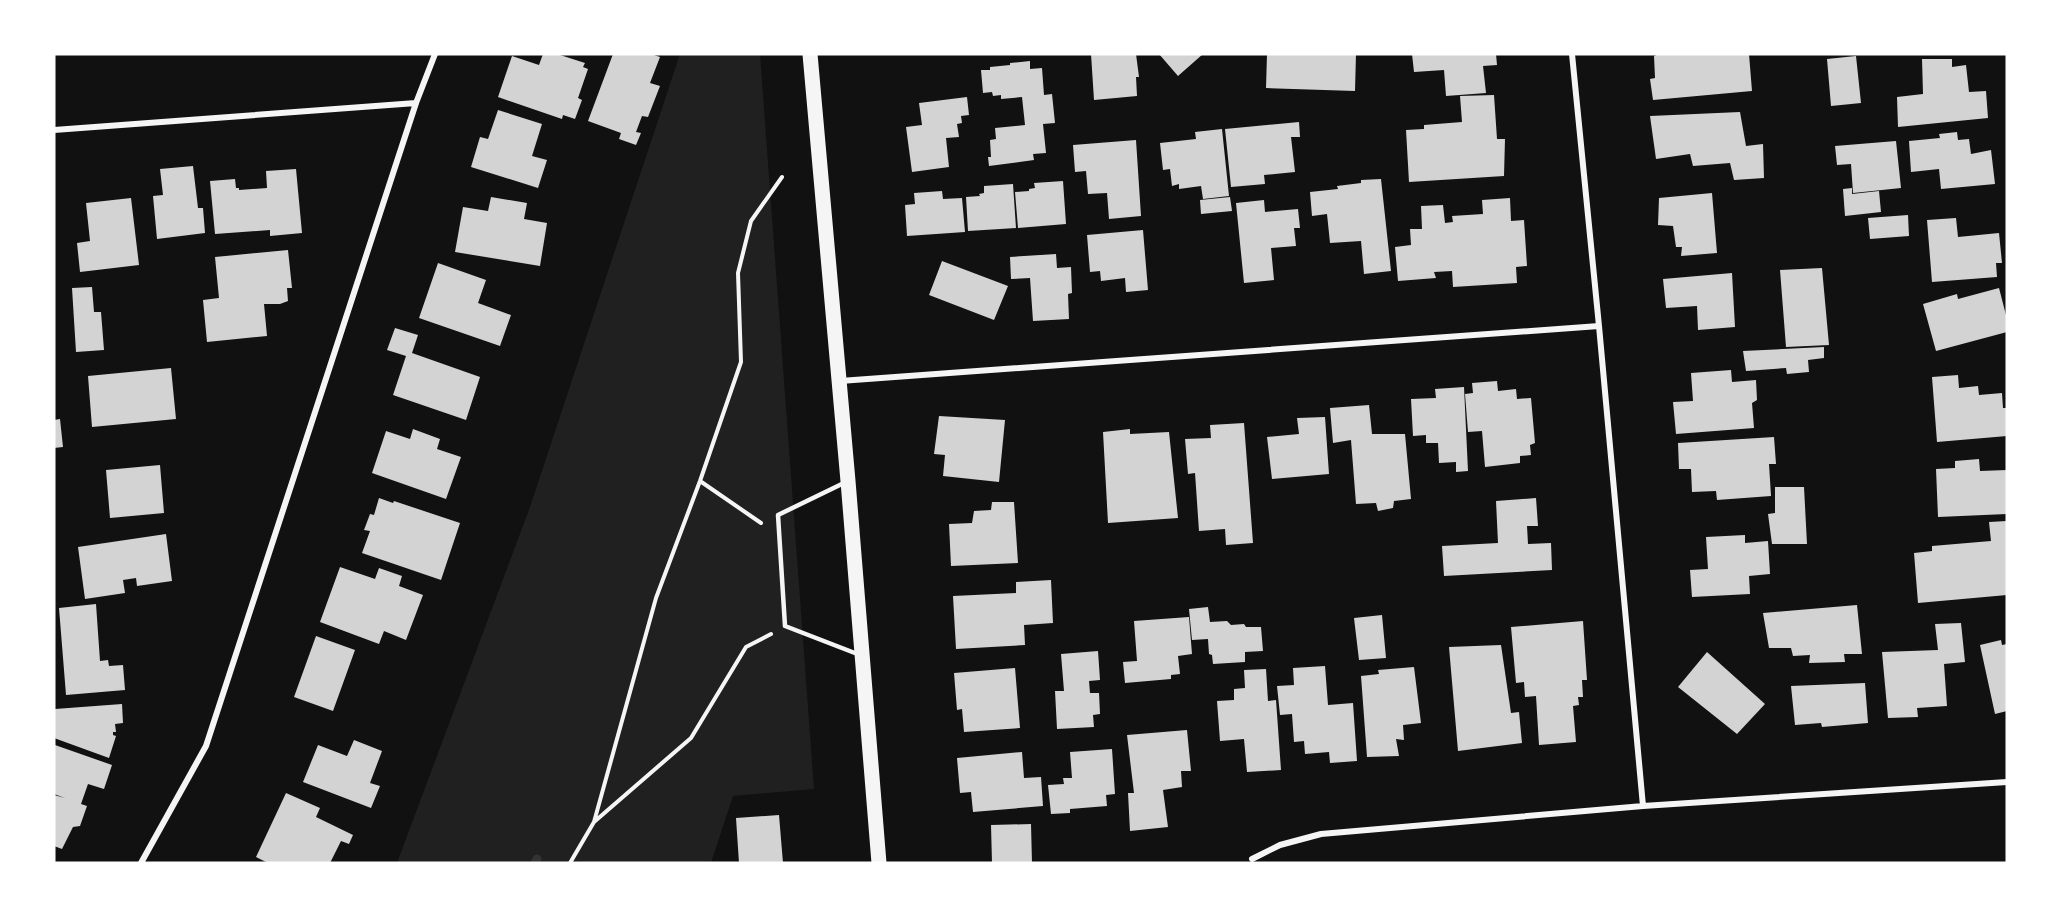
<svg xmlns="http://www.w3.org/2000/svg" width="2061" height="917" viewBox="0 0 2061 917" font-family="Raleway,sans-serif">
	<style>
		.green { fill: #202020 }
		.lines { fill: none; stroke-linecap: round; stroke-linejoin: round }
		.stream { stroke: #333; stroke-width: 9 }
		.building { fill: #d3d3d3 }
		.path { stroke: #f5f5f5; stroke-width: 4 }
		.service { stroke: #f5f5f5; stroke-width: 4.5 }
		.minor { stroke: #f5f5f5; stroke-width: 6 }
		.primary { stroke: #f5f5f5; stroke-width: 15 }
	</style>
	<rect width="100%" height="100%" fill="#111"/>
	<path class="green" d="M680 54H760L814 789 733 796 711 863H397L530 507Z"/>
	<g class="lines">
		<path class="stream" d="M535 863 537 859"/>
	</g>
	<path class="building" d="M543 54H557L585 63 583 67 588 69 578 98 582 100 575 119 563 115 562 119 498 97 512 56 539 65Z
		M613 54H651L660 57 650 83 660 86 648 117 642 116 636 132 641 133 636 145 619 139 621 133 588 121Z
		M1091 54H1136L1139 77H1136L1137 96 1094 100Z
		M1159 54H1203L1178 76Z
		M1267 54H1356L1355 91 1266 88Z
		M1412 54H1496L1497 65 1483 66 1486 93 1446 96 1444 70 1414 72Z
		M1659 54H1749L1752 91 1653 100 1650 79 1655 78 1654 56Z
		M1856 56 1861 103 1831 106 1827 59Z
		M1922 59H1952V67L1966 65 1969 92 1986 91 1988 118 1898 127 1897 97 1923 94Z
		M1030 61V69L1042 68 1044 95 1052 94 1055 123 1043 124 1046 153 1033 154 1034 160 989 166 988 157H991L990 140 996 139 995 128 1025 125 1022 97 1001 99V95L993 96 992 92 983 93 981 70H990V67L1010 65V63Z
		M1494 95 1497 139H1505L1504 176 1409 182 1406 130 1424 129V125L1462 122 1460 96Z
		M967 97 969 115 961 116 962 123 957 124 959 137 946 138 949 167 912 172 906 127 922 125 919 103Z
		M498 110 542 124 532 156 547 160 538 188 471 167 480 137 488 139Z
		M1740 112 1746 146 1763 144 1764 178 1734 180 1730 163 1693 166 1690 154 1656 159 1650 116Z
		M1299 122 1300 137H1291L1295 172 1264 175 1265 184 1231 187 1225 129Z
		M1222 129 1229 196 1203 199 1201 186 1179 189V184L1172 186 1170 169 1163 170 1160 143 1196 139 1195 132Z
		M1957 132 1958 140 1969 139 1971 154 1991 150 1995 184 1941 189 1939 169 1911 172 1909 141 1940 138 1939 134Z
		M1136 140 1141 216 1109 219 1107 193 1088 194 1086 171 1075 172 1073 145Z
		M1896 141 1901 188 1853 193 1851 164 1837 165 1835 146Z
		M193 166 198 208H203L205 233 157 239 153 196 163 195 160 169Z
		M296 169 302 233 270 236V230L215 234 210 181 235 179 236 188H239V190L267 188 266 171Z
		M1381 179 1391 271 1364 274 1361 241 1330 243 1327 214 1312 216 1310 192 1338 189 1337 186 1361 183V180Z
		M1063 181 1066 224 1018 228 1015 192 1029 191V189L1035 188 1034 183Z
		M1013 184 1016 228 968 231 966 197 980 196 979 194 984 193V186Z
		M1852 188V194L1879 191 1881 212 1845 216 1843 189Z
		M942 191 943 199 962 198 965 232 907 236 905 205 915 204 914 193Z
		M1712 193 1717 253 1681 256 1682 247H1676L1673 226 1658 225 1659 198Z
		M491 197 527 203 524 219 547 223 540 266 455 252 463 207 488 211Z
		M1230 197 1232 211 1201 214 1200 200Z
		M131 198 139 265 80 272 77 243 90 241 86 203Z
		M1510 198 1511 221 1524 220 1527 266 1516 267 1517 283 1453 287 1452 271 1434 272 1436 278 1398 281 1395 247 1411 245 1410 229H1422L1421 206 1443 205 1445 223 1453 222 1452 216 1483 214 1482 200Z
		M1264 200 1265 212 1298 209 1300 228H1294L1296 246 1271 248 1274 280 1244 283 1236 203Z
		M1908 215 1909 236 1870 239 1868 218Z
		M1956 218 1958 237 1999 233 2002 263H1996L1997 277 1932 282 1927 220Z
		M1143 230 1148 290 1126 292 1125 278 1101 281 1100 271 1090 272 1087 235Z
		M288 250 292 288H287L288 301 280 304H264L267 336 207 342 203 300 219 298 215 257Z
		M1056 254 1057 268 1071 267 1072 293 1068 294 1069 319 1033 321 1030 278 1011 279 1010 257Z
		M942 261 1008 286 994 320 929 295Z
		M438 263 486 280 478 303 511 315 500 346 419 318Z
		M1822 268 1829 345 1786 347 1780 270Z
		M1732 273 1735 327 1698 330 1697 306 1666 308 1663 279Z
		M92 287 94 312H101L104 350 76 352 72 288Z
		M1999 288 2007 319V332L1936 351 1923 304 1957 294 1958 299Z
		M395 328 418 335 412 353 480 377 466 420 393 395 406 356 387 350Z
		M1824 347V358L1808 360 1809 372 1787 374 1786 368 1746 371 1743 351Z
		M171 368 176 419 92 427 88 376Z
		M1731 370 1732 382 1756 380 1757 400 1752 403 1754 428 1676 434 1673 402 1693 401 1691 373Z
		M1958 375 1959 388 1978 386 1979 395 2002 393 2003 408H2007V436L1937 442 1932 377Z
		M1497 381 1498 391 1516 389 1517 399 1531 398 1535 443 1530 445 1531 455 1520 456V463L1485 467 1482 431 1468 432 1465 394 1473 393 1472 383Z
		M1464 387 1468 471 1456 472V462L1439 463 1438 443H1426V435L1413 436 1411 399 1436 398 1435 389Z
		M1369 405 1372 434H1405L1411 499 1394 501 1393 508 1378 511 1376 503 1356 504 1351 440 1333 443 1330 408Z
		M939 416 1005 420 999 482 943 476 945 455 934 454Z
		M1325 417 1329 474 1272 479 1267 437 1299 434 1297 418Z
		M60 419 63 447 54 448V420Z
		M1244 423 1253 543 1226 545 1225 529 1199 531 1195 473 1188 474 1185 439 1211 438 1210 425Z
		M413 429 440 439 437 449 461 457 446 499 372 473 386 431 410 439Z
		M1130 429V434L1169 432 1178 518 1108 523 1103 432Z
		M1774 437 1776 464H1769L1771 496 1717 500 1716 491 1692 492 1691 469H1679L1678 443Z
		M1979 459 1980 471 2007 470V514L1938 517 1936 469 1955 468V461Z
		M160 465 164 513 110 518 106 470Z
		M1775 487H1804L1807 544H1772L1768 514 1775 513Z
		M379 498 393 503 394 501 460 523 441 580 362 553 370 531 364 530 370 514 374 515Z
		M1536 498 1538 526H1527L1528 544 1551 543 1552 570 1444 576 1442 546 1498 543 1496 501Z
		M992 502H1014L1018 563 951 566 949 524 972 523 974 511 991 510Z
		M2007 521V595L1918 603 1914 553 1932 551V546L1991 541 1989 522Z
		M166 534 172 581 137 586 136 578 123 580 125 593 85 599 78 547Z
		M1745 535V543L1768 541 1770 574 1749 576 1750 594 1692 597 1690 570 1708 569 1706 537Z
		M340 567 375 579 379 568 402 576 399 586 423 595 406 640 384 631 379 644 320 622Z
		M1051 580 1053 623 1024 625 1025 645 956 649 953 596 1016 593V582Z
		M96 604 100 661 108 660 109 666 123 665 125 690 66 695 59 608Z
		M1857 605 1862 654H1844L1845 662 1809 663 1810 655 1793 656 1791 648H1769L1763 613Z
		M1208 607 1210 622 1227 621 1231 625 1244 624 1246 627H1261L1263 651 1245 652V662L1213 664 1212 655 1209 654 1208 639 1192 640 1189 609Z
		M1382 615 1386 658 1359 660 1354 618Z
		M1189 617 1192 654 1178 656 1180 674 1171 675V679L1125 683 1123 662 1137 661 1134 621Z
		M1583 621 1587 680H1582L1583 697H1578L1579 705 1573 706 1576 742 1539 745 1536 696 1525 697 1524 682 1516 683 1511 627Z
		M1961 623 1965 662 1944 664 1947 706 1917 708 1918 717 1888 718 1882 652 1938 650 1935 624Z
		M316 636 355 650 333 711 294 697Z
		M2001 640 2002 645 2007 644V711L1995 714 1980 645Z
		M1501 645 1511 713 1519 712 1522 743 1458 751 1449 647Z
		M1098 651 1100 680 1089 681 1090 693H1099L1100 714 1093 715 1094 727 1057 729 1055 691H1064L1061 654Z
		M1707 652 1765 704 1737 734 1678 687Z
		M1325 666 1328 705 1353 703 1357 761 1330 763 1329 752 1305 754 1304 741 1294 742 1292 714 1280 715 1277 686 1294 685 1293 668Z
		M1414 667 1421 723 1403 725 1404 740 1396 739 1399 756 1367 757 1361 676 1379 674 1378 670Z
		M1015 668 1020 728 964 732 962 709 957 710 954 673Z
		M1266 669 1268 701 1276 700 1281 770 1247 772 1244 739 1220 741 1217 701 1234 700V689L1245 688 1244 670Z
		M1865 683 1868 723 1822 727 1821 723 1795 725 1791 686Z
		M122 704 123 723 115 724 116 732H113V735L116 736 109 758 54 738 55 709Z
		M1187 730 1191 771H1181L1182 787 1163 790 1168 827 1130 831 1128 793H1134L1127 735Z
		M354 740 382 751 370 783 380 786 371 808 303 782 318 745 347 756Z
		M55 745 112 765 104 789 88 784 81 804 87 806 80 826 73 827 62 849 54 846V795L65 798 54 794Z
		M1112 749 1115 794 1106 795 1107 806 1070 809V813L1051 814 1048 785 1064 784 1063 778H1072L1070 752Z
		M1022 752 1024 778 1041 777 1043 806 973 812 971 792 960 793 957 758Z
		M286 793 320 808 316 817 353 835 349 844 341 841 330 863H268L256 857Z
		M779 815 783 863H739L736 818Z
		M1031 824 1032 863H992L991 825Z"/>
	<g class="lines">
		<path class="path" d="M700 481 761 523
			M594 822 691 738 746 647 771 634
			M570 863 594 822 656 598 700 481 741 362 738 273 751 221 782 177"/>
		<path class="service" d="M846 482 778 515 785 626 860 655"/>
		<path class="minor" d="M1572 54 1599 326 1643 806
			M54 130 416 103
			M840 381 1599 326
			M1252 859 1280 845 1321 834 1643 806 2007 782
			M141 863 206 746 416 103 435 54"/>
		<path class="primary" d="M810 54 848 481 879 863"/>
	</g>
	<rect width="2061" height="917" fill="none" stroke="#ffffff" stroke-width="111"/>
</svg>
